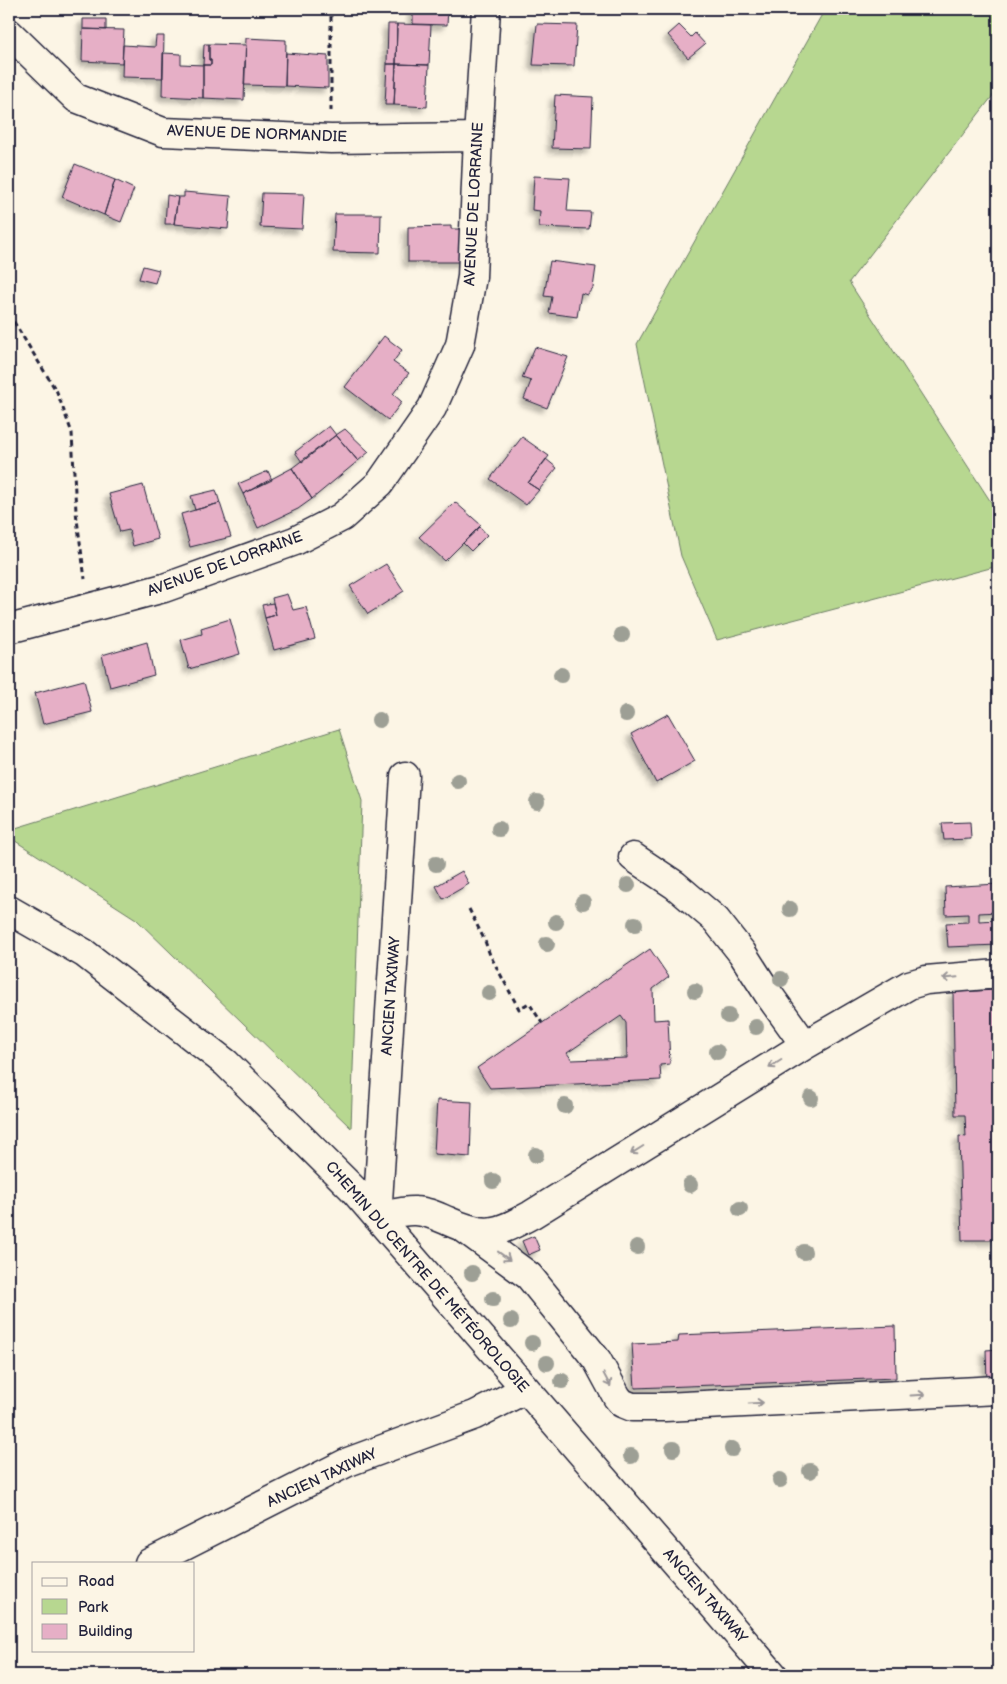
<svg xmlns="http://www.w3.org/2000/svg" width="1007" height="1684" viewBox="0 0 1007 1684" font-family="'Balsamiq Sans',sans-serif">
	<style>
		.green { fill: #b7d790; stroke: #6c7c66 }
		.building { fill: #e6afc6; stroke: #22223b; fill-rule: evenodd; filter: url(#shadow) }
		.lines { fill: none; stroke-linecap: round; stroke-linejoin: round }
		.minor-casing { stroke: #22223b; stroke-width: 31 }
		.path { stroke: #22223b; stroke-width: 3; stroke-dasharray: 5 4; stroke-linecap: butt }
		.minor { stroke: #fcf5e5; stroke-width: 28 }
		.tree { fill: #9d9f95 }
		.oneway { stroke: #9a9698 }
		.labels { text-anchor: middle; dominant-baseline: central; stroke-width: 5; stroke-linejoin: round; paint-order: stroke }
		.street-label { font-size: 15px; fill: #22223b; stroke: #fcf5e5 }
	</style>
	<defs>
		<filter id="shadow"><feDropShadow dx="-4.5" dy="4.5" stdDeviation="2.5" flood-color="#0004"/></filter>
	</defs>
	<rect width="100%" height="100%" fill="#fcf5e5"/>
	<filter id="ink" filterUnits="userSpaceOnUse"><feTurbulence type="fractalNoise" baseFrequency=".02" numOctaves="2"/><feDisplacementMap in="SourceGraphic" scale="10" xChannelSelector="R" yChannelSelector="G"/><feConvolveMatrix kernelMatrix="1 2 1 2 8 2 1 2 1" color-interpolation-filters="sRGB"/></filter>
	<g filter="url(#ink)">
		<path class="green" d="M825 9H998V89L849 282 998 513V566L717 640 681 556 637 344Z
			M339 729 362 801 351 1128 136 919 9 837V830Z"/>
		<path class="building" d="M413 9H448L447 25 413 24Z
			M83 19H106V30L83 29Z
			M388 24H397L396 64H387Z
			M397 24 431 25 429 65 396 64Z
			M537 24 577 25 574 66 533 65Z
			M679 25 691 37 695 33 705 44 688 58 668 35Z
			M83 29 124 30 122 63 82 61Z
			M156 36H164L163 78 122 77 123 45 155 47Z
			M246 38 286 40 285 86 244 85Z
			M204 44H209V60H211V65H203Z
			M209 44 246 45 244 100 203 98V65H211V60H209Z
			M163 53 181 54V64L203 65V98L162 96Z
			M286 53 328 56V88L285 86Z
			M387 64H396L394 105H385Z
			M396 64 429 65 427 107 394 105Z
			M555 95 593 97 591 149 552 148Z
			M75 164 115 180 104 215 62 197Z
			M534 176 570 178 567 211 591 212 589 229 539 227 540 211 532 210Z
			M115 180 134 189 121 222 104 215Z
			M184 192 231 196 228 229 174 224 178 197H184Z
			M262 193 304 194 302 229 260 227Z
			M167 195 178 197 174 224H165Z
			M335 214H381L380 253 333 252Z
			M451 226V229H467L466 262H408V227Z
			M550 261 596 267 593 288 587 295 581 293 577 317 549 313 552 297 544 296Z
			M143 266 159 270 155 283 139 279Z
			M384 336 402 350 393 362 409 373 393 394 402 402 388 420 345 387Z
			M535 347 568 357 547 408 524 399 531 381 522 378Z
			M329 426 336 435 302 462 295 452Z
			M345 429 369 452 358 461 336 435Z
			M336 435 358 461 312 499 292 468Z
			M522 437 549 456 528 483 539 490 526 505 490 479Z
			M546 459 557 468 539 490 528 483Z
			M292 468 312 499 298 509 258 528 243 494Z
			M268 471 272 480 243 494 238 484Z
			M143 485 158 539 133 546 129 530 120 532 109 494Z
			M216 490 220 503 195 510 191 496Z
			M455 502 481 525 445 561 419 537Z
			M220 503 231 537 190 547 181 514Z
			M480 527 487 535 471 551 463 543Z
			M386 564 404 591 368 614 350 586Z
			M287 594 293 610 306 607 315 639 274 650 265 618 276 615 272 598Z
			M273 603 276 615 265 618 262 605Z
			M230 619 240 654 189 669 181 640 202 634 201 628Z
			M147 642 154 675 110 687 102 655Z
			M84 680 92 712 43 724 35 693Z
			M668 714 695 761 656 783 631 734Z
			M970 822 971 839 944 840 942 823Z
			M462 871 469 884 443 899 436 886Z
			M998 884V912L979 913V921L998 920V945L948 947 946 923 968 922V914L946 915 945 887Z
			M650 949 669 977 653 989 654 1020 668 1019 670 1064 660 1065 661 1080 490 1088 477 1068ZM621 1016 626 1023 627 1058 572 1060 567 1053Z
			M998 990V1240H962L959 1136 966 1137 965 1115H955L953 992Z
			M437 1100 472 1102 470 1157 434 1154Z
			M534 1236 540 1250 528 1255 522 1241Z
			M895 1326 896 1378 635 1388 632 1344 678 1342 679 1335Z
			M998 1349V1382H987L986 1350Z"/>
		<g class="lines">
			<g class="minor-casing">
				<path id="minor" d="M9 33 76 98 163 132 331 139 478 137
					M9 629 164 588 295 541 342 517 380 483 432 408 460 345 472 277 478 137 486 9
					M405 776 377 1217C389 1215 403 1210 415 1211 427 1211 438 1217 448 1221 486 1238 496 1234 531 1215L805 1045 909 985 926 980 998 974
					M633 857 675 885 716 920 742 953 769 995 805 1045
					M9 910 84 953 226 1063 353 1189 773 1675
					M465 1229 529 1276 597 1360 617 1397 622 1403 632 1407H665L998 1390
					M149 1563 348 1462 475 1415 526 1389"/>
			</g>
			<path class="path" d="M331 111V9
				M9 314 57 392 72 433 76 512 85 579
				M469 909 485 941 490 955 519 1009 529 1003 542 1023"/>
			<use href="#minor" class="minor"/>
		</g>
		<g class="tree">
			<circle cx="622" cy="635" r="8"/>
			<circle cx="561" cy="675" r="8"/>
			<circle cx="626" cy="714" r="8"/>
			<circle cx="379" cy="720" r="8"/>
			<circle cx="458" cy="781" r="8"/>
			<circle cx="537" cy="802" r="8"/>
			<circle cx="499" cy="829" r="8"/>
			<circle cx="436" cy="864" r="8"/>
			<circle cx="628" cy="885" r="8"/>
			<circle cx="583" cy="902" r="8"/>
			<circle cx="790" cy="909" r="8"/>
			<circle cx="556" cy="922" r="8"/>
			<circle cx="635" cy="924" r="8"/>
			<circle cx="547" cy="944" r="8"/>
			<circle cx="781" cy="979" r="8"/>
			<circle cx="695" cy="991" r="8"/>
			<circle cx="489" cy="993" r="8"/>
			<circle cx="728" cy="1016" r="8"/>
			<circle cx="756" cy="1027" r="8"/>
			<circle cx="717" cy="1052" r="8"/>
			<circle cx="811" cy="1098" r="8"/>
			<circle cx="565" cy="1106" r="8"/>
			<circle cx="536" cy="1155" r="8"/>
			<circle cx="493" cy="1181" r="8"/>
			<circle cx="690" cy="1185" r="8"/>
			<circle cx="740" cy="1209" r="8"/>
			<circle cx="637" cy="1247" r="8"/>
			<circle cx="804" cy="1252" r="8"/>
			<circle cx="472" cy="1273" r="8"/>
			<circle cx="493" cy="1299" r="8"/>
			<circle cx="511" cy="1321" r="8"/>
			<circle cx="532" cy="1343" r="8"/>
			<circle cx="547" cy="1363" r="8"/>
			<circle cx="562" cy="1381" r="8"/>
			<circle cx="673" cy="1449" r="8"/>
			<circle cx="732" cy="1449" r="8"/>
			<circle cx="631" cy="1456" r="8"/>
			<circle cx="810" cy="1471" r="8"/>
			<circle cx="780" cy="1480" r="8"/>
		</g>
		<defs><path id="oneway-shaft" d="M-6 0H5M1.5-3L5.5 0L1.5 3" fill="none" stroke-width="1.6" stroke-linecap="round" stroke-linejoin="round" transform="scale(1.25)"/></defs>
		<g class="oneway">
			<use href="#oneway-shaft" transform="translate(950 978) rotate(175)"/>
			<use href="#oneway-shaft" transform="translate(775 1064) rotate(148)"/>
			<use href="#oneway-shaft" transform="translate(637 1150) rotate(148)"/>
			<use href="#oneway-shaft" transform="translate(504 1256) rotate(36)"/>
			<use href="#oneway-shaft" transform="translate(607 1380) rotate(62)"/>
			<use href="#oneway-shaft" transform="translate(918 1395) rotate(-3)"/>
			<use href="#oneway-shaft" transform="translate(756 1403) rotate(-3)"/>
		</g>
	</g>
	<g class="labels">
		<g class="street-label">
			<text transform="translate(257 134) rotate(2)">AVENUE DE NORMANDIE</text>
			<text transform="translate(474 204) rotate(-87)">AVENUE DE LORRAINE</text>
			<text transform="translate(225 564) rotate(-20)">AVENUE DE LORRAINE</text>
			<text transform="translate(391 996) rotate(-86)">ANCIEN TAXIWAY</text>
			<text transform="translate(427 1277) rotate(49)">CHEMIN DU CENTRE DE MÉTÉOROLOGIE</text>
			<text transform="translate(322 1478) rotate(-25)">ANCIEN TAXIWAY</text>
			<text transform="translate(705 1596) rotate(49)">ANCIEN TAXIWAY</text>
		</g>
	</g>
	<rect width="1007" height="1684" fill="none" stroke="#fcf5e5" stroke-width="30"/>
	<rect x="15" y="15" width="977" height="1654" fill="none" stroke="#22223b" stroke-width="2" filter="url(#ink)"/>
	<rect x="32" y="1562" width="162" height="90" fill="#fcf5e5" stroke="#a5a1a1"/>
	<rect x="42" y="1578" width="25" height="8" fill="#fcf5e5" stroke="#a5a1a1"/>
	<text x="78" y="1586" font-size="15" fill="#22223b">Road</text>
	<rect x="42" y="1599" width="25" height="15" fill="#b7d790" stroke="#a5a1a1"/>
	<text x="78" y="1612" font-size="15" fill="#22223b">Park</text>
	<rect x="42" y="1624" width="25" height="15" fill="#e6afc6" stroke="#a5a1a1"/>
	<text x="78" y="1636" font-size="15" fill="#22223b">Building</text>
</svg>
